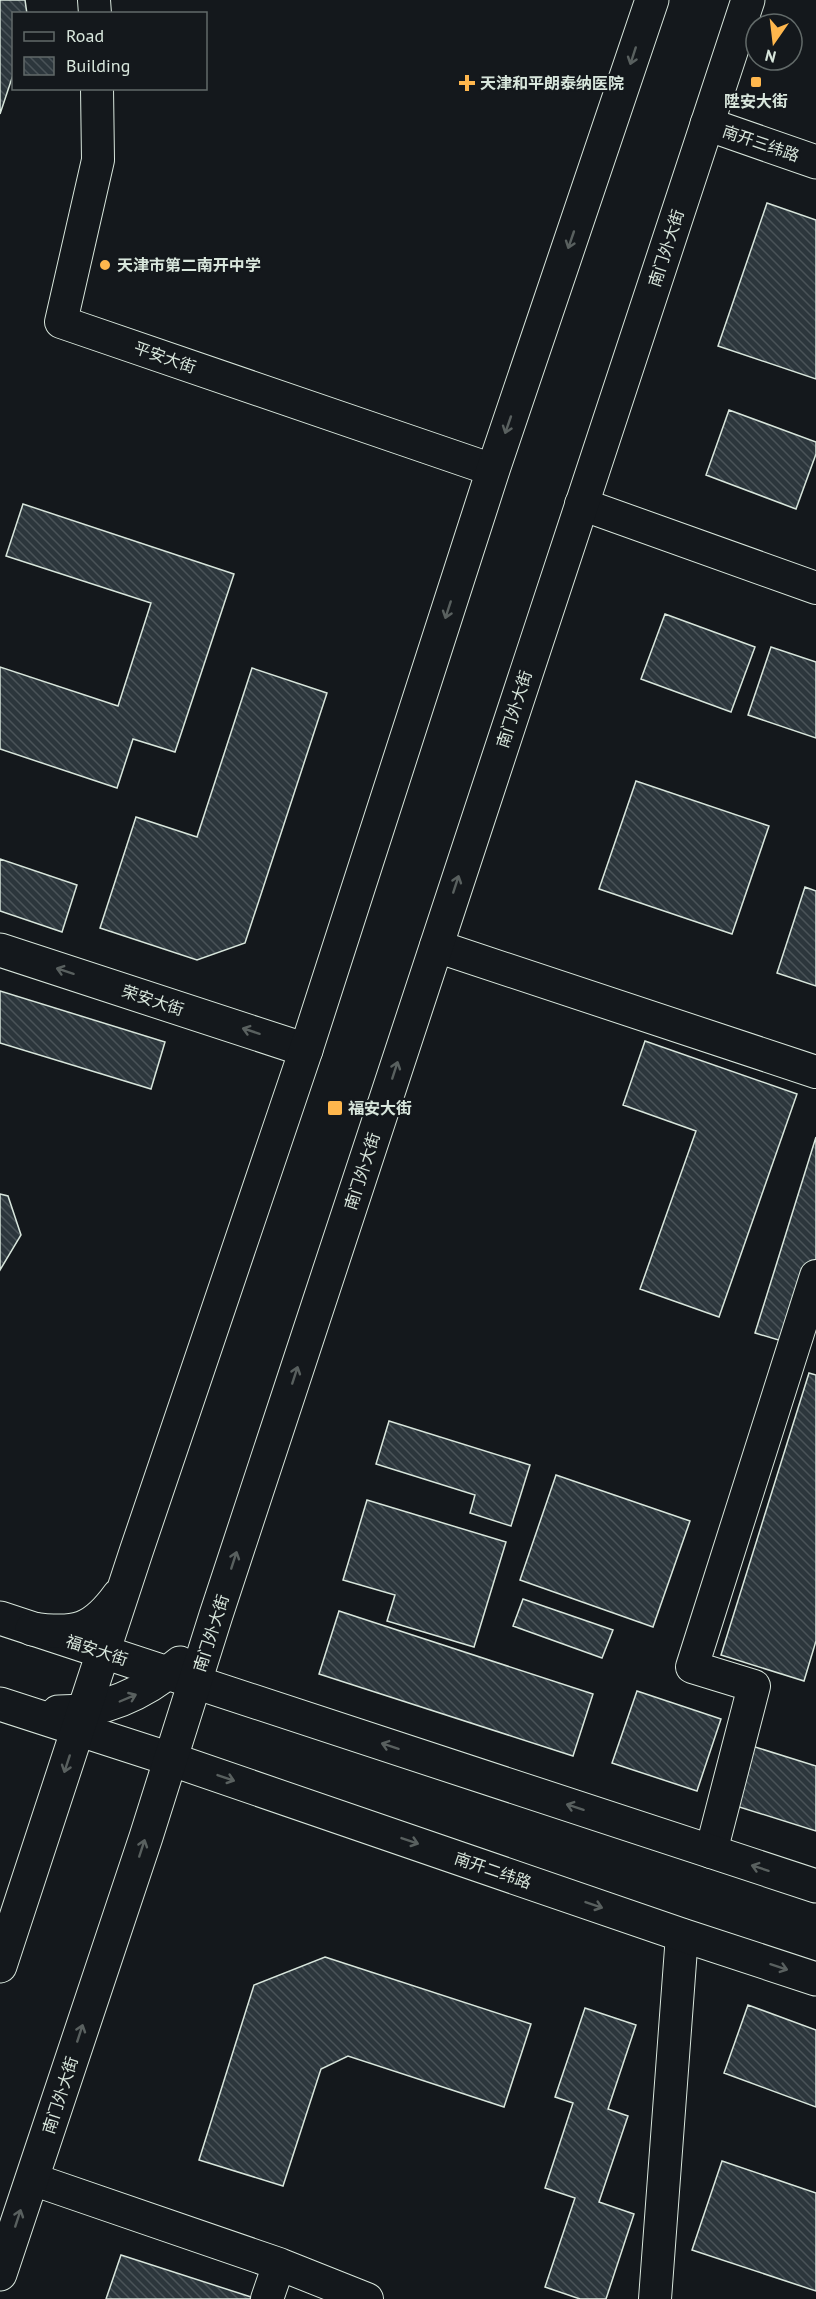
<svg xmlns="http://www.w3.org/2000/svg" width="816" height="2299" viewBox="0 0 816 2299" font-family="'PT Sans','Noto Sans SC',sans-serif">
	<style>
		.building { fill: url(#building-back-hatch); stroke: #d8e6dc; stroke-width: 1.5 }
		.lines { fill: none; stroke-linecap: round; stroke-linejoin: round }
		.minor-casing { stroke: #d8e6dc; stroke-width: 34 }
		.tertiary-casing { stroke: #d8e6dc; stroke-width: 35 }
		.secondary-casing { stroke: #d8e6dc; stroke-width: 35 }
		.primary-casing { stroke: #d8e6dc; stroke-width: 35 }
		.minor { stroke: #14181c; stroke-width: 32 }
		.tertiary { stroke: #14181c; stroke-width: 33 }
		.secondary { stroke: #14181c; stroke-width: 33 }
		.primary { stroke: #14181c; stroke-width: 33 }
		.oneway { stroke: #59605f }
		.poi-dot { fill: #ffb74d; stroke: #14181c; stroke-width: 2 }
		.labels { text-anchor: middle; dominant-baseline: central; stroke-width: 4.5; stroke-linejoin: round; paint-order: stroke }
		.poi-label { font-size: 16px; font-weight: bold; fill: #d8e6dc; stroke: #14181c; text-anchor: start }
		.street-label { font-size: 16px; fill: #d8e6dc; stroke: #14181c }
	</style>
	<defs>
		<pattern id="building-back-hatch" width="6" height="6" patternUnits="userSpaceOnUse" patternTransform="scale(1.5)"><rect width="6" height="6" fill="#2c363c"/><path d="M-1 5l2 2M0 0l6 6M5-1l2 2" fill="none" stroke="#4a5358"/></pattern>
	</defs>
	<rect width="100%" height="100%" fill="#14181c"/>
	<path class="building" d="M0 0H25L27 14H14V72L0 114Z
		M767 203 816 220V379L718 346Z
		M729 410 816 442V454L796 509 706 475Z
		M23 504 234 574 175 752 133 739 117 788 0 749V667L118 706 151 603 6 556Z
		M665 614 755 647 731 712 641 679Z
		M771 647 816 662V738L748 715Z
		M252 668 327 693 245 943 197 960 100 928 136 817 197 837Z
		M636 781 769 826 732 934 599 889Z
		M0 859 77 885 62 932 0 911Z
		M805 887 816 891V986L777 973Z
		M0 991 165 1042 151 1089 0 1043Z
		M645 1041 797 1094 719 1317 640 1289 696 1131 623 1105Z
		M816 1137V1265L792 1344 755 1333Z
		M0 1194 8 1196 21 1235 0 1270Z
		M809 1373 816 1375V1641L804 1681 721 1655Z
		M389 1421 530 1465 511 1526 470 1513 475 1495 376 1464Z
		M556 1475 690 1521 653 1627 520 1580Z
		M367 1500 506 1542 474 1647 387 1621 395 1595 343 1580Z
		M523 1599 613 1630 602 1658 513 1626Z
		M339 1611 593 1694 573 1756 319 1674Z
		M637 1691 721 1719 697 1791 612 1763Z
		M752 1746 816 1766V1831L733 1805Z
		M325 1957 531 2024 504 2107 348 2056 321 2069 283 2186 199 2160 254 1985Z
		M748 2005 816 2030V2107L724 2073Z
		M585 2008 636 2025 608 2109 628 2116 599 2202 634 2214 606 2299H580L545 2287 575 2198 545 2188 573 2103 555 2097Z
		M722 2161 816 2193V2291L692 2250Z
		M121 2255 251 2297 250 2299H106Z"/>
	<g class="lines">
		<g class="minor-casing">
			<path id="minor" d="M94 0 95 14
				M97 88 98 160 61 322 493 470
				M581 504 816 588
				M436 946 816 1072
				M711 1852 754 1686 692 1667 816 1276
				M32 2179 279 2264 367 2299
				M267 2299 279 2264
				M655 2299 682 1935"/>
		</g>
		<g class="tertiary-casing">
			<path id="tertiary" d="M707 124 816 162
				M0 950 306 1050"/>
		</g>
		<g class="secondary-casing">
			<path id="secondary" d="M0 1618 816 1886
				M0 1704 170 1759 682 1935 816 1979
				M58 1712C106 1712 145 1693 180 1663"/>
		</g>
		<g class="primary-casing">
			<path id="primary" d="M32 1629C76 1635 93 1631 119 1595
				M0 1966 136 1552 306 1050 493 470 652 0
				M0 2274 146 1837 216 1615 748 0"/>
		</g>
		<use href="#minor" class="minor"/>
		<use href="#tertiary" class="tertiary"/>
		<use href="#secondary" class="secondary"/>
		<use href="#primary" class="primary"/>
	</g>
	<defs><path id="oneway-shaft" d="M-6 0H5M1.5-3L5.5 0L1.5 3" fill="none" stroke-width="1.6" stroke-linecap="round" stroke-linejoin="round" transform="scale(1.5)"/></defs>
	<g class="oneway">
		<use href="#oneway-shaft" transform="translate(633 56) rotate(108)"/>
		<use href="#oneway-shaft" transform="translate(571 240) rotate(109)"/>
		<use href="#oneway-shaft" transform="translate(508 425) rotate(109)"/>
		<use href="#oneway-shaft" transform="translate(448 610) rotate(108)"/>
		<use href="#oneway-shaft" transform="translate(456 884) rotate(-72)"/>
		<use href="#oneway-shaft" transform="translate(65 971) rotate(-162)"/>
		<use href="#oneway-shaft" transform="translate(251 1031) rotate(-162)"/>
		<use href="#oneway-shaft" transform="translate(395 1070) rotate(-72)"/>
		<use href="#oneway-shaft" transform="translate(295 1375) rotate(-72)"/>
		<use href="#oneway-shaft" transform="translate(234 1560) rotate(-72)"/>
		<use href="#oneway-shaft" transform="translate(128 1698) rotate(-23)"/>
		<use href="#oneway-shaft" transform="translate(390 1746) rotate(-162)"/>
		<use href="#oneway-shaft" transform="translate(67 1764) rotate(108)"/>
		<use href="#oneway-shaft" transform="translate(226 1778) rotate(19)"/>
		<use href="#oneway-shaft" transform="translate(575 1807) rotate(-162)"/>
		<use href="#oneway-shaft" transform="translate(410 1841) rotate(19)"/>
		<use href="#oneway-shaft" transform="translate(142 1848) rotate(-72)"/>
		<use href="#oneway-shaft" transform="translate(760 1868) rotate(-162)"/>
		<use href="#oneway-shaft" transform="translate(594 1905) rotate(19)"/>
		<use href="#oneway-shaft" transform="translate(779 1967) rotate(18)"/>
		<use href="#oneway-shaft" transform="translate(80 2033) rotate(-72)"/>
		<use href="#oneway-shaft" transform="translate(18 2218) rotate(-72)"/>
	</g>
	<g class="poi-dot">
		<rect x="750" y="76" width="12" height="12" rx="3"/>
		<path d="M464 74h6v6h6v6h-6v6h-6v-6h-6v-6h6z"/>
		<circle cx="105" cy="265" r="6"/>
		<rect x="327" y="1100" width="16" height="16" rx="3"/>
	</g>
	<g class="labels">
		<g class="poi-label">
			<text x="480" y="83">天津和平朗泰纳医院</text>
			<text x="756" y="101" text-anchor="middle">陞安大街</text>
			<text x="117" y="265">天津市第二南开中学</text>
			<text x="348" y="1108">福安大街</text>
		</g>
		<g class="street-label">
			<text transform="translate(761 143) rotate(19)">南开三纬路</text>
			<text transform="translate(666 248) rotate(-72)">南门外大街</text>
			<text transform="translate(165 357) rotate(19)">平安大街</text>
			<text transform="translate(514 709) rotate(-72)">南门外大街</text>
			<text transform="translate(153 1000) rotate(18)">荣安大街</text>
			<text transform="translate(362 1171) rotate(-72)">南门外大街</text>
			<text transform="translate(211 1633) rotate(-72)">南门外大街</text>
			<text transform="translate(97 1650) rotate(18)">福安大街</text>
			<text transform="translate(493 1870) rotate(19)">南开二纬路</text>
			<text transform="translate(60 2095) rotate(-72)">南门外大街</text>
		</g>
	</g>
	<rect x="12" y="12" width="195" height="78" fill="#14181c" stroke="#626a69" stroke-width="1.5"/>
	<rect x="24" y="32" width="30" height="9" fill="#14181c" stroke="#626a69" stroke-width="1.5"/>
	<text x="66" y="42" font-size="18" fill="#d8e6dc">Road</text>
	<rect x="24" y="57" width="30" height="18" fill="url(#building-back-hatch)" stroke="#626a69" stroke-width="1.5"/>
	<text x="66" y="72" font-size="18" fill="#d8e6dc">Building</text>
	<g transform="translate(774 42) rotate(194)"><circle r="28" fill="#14181c" stroke="#626a69" stroke-width="1.5"/>
	<path d="M0-4.5L10 22L0 15L-10 22Z" fill="#ffb74d"/>
	<text y="-9" font-size="16" font-weight="bold" text-anchor="middle" fill="#d8e6dc">N</text>
	</g>
</svg>
